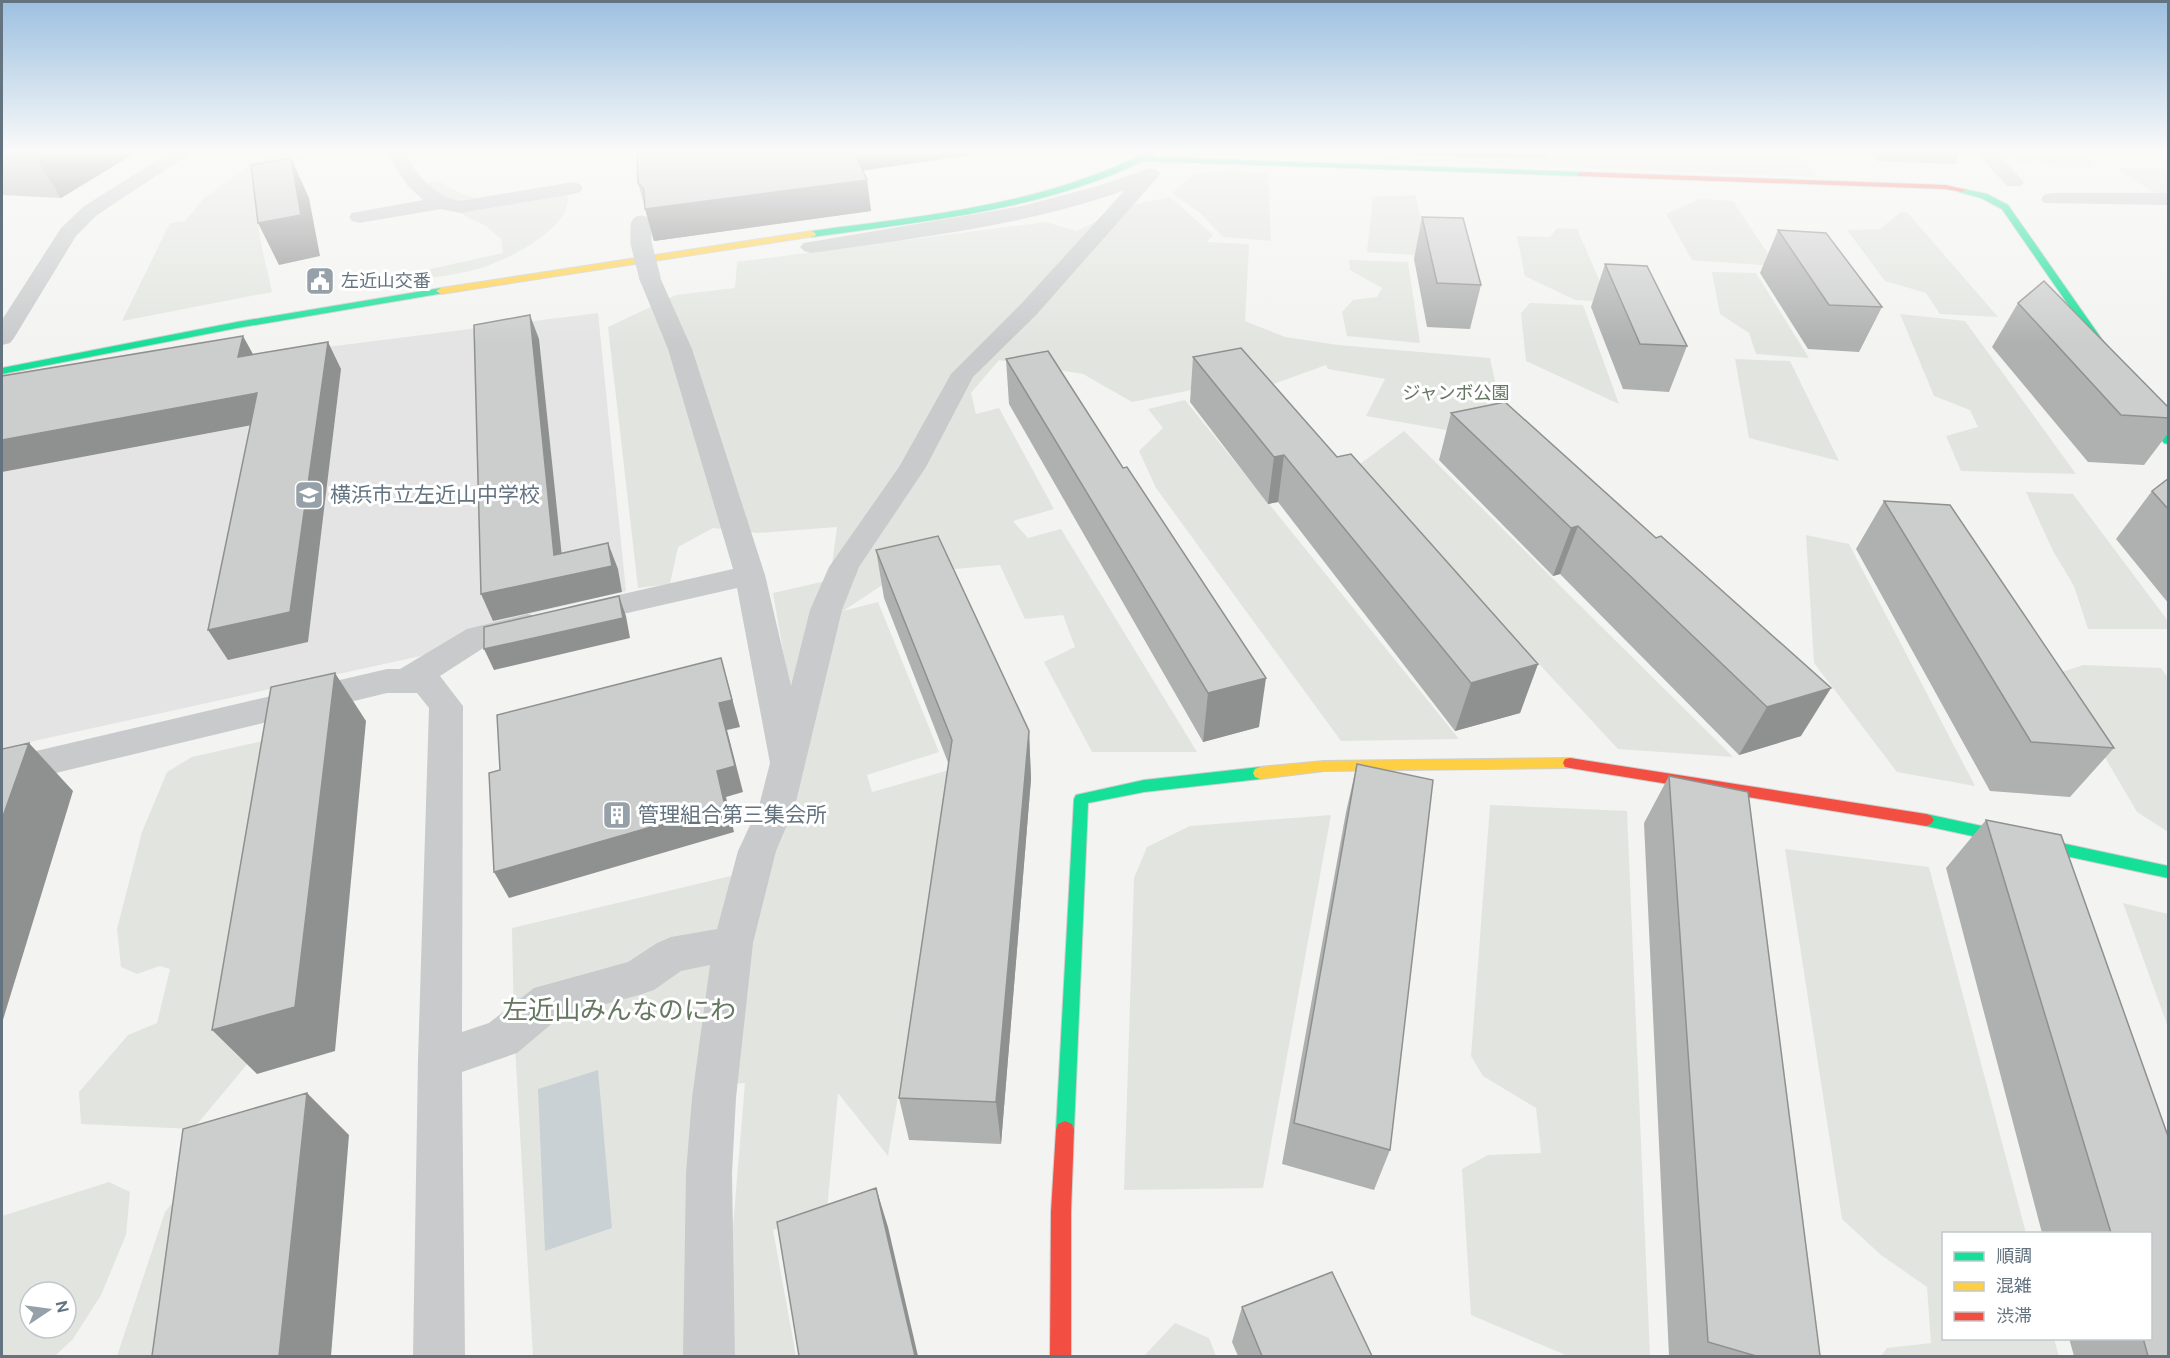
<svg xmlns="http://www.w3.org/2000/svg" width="2170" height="1358" viewBox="0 0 2170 1358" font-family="'DM Sans','Noto Sans JP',sans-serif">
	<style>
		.built { fill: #e3e4e3 }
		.green { fill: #e2e5df; fill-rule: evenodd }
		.water { fill: #cad1d4 }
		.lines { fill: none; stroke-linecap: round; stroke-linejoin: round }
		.fast-casing { stroke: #cfcfcf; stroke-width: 2 }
		.slow-casing { stroke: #cfcfcf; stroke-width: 2 }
		.jam-casing { stroke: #cfcfcf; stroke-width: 2 }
		.street { fill: #c8cacb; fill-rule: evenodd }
		.fast { fill: #16e098; fill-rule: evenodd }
		.slow { fill: #ffcf43; fill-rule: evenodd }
		.jam { fill: #f24e42; fill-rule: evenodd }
		.street-bridge { stroke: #c8cacb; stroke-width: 21 }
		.wall { fill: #afb0b0 }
		.shaded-wall { fill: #8f9090 }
		.building { fill: #cccdcd; stroke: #8f9090; stroke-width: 1.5 }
		.labels { text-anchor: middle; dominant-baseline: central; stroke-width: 6; stroke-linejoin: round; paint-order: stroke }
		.far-poi-label { font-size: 18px; fill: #647380; stroke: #fff; text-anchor: start }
		.far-park-label { font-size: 18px; fill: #667762; stroke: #fff }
		.poi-label { font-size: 21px; fill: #647380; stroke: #fff; text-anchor: start }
		.near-park-label { font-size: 26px; fill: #667762; stroke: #fff }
	</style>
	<rect width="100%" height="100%" fill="#f3f3f1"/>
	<path class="built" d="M1210 153H1399L1400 160 1211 154Z
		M1401 153H1798L1818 177 1404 161Z
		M2006 153H2083L2096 167 2016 163Z
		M598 313 626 591 481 626 425 655 2 748V399L217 361Z"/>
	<path class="green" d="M268 153H313C296 166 274 178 262 196 250 215 268 269 272 292L122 321 170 223 185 221 204 198Z
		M2115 167 2168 169V196L2160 197Z
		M1230 172 1268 174 1271 241 1223 237 1200 213 1172 193 1194 174Z
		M439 181 451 189 482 201 569 191C568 197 568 204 566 209 555 237 498 265 470 271 443 277 415 280 387 284L385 279 503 253 501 239 486 226 466 217 450 202 423 183Z
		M1415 195 1430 256 1367 252 1373 197Z
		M1170 197 1213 235 1207 242 1249 244 1245 321 1285 337 1338 345 1490 358 1498 395 1503 440 1366 416 1385 379 1328 369 1326 365 1262 388 1231 382 1132 402 1083 374 999 360 971 393 976 414 999 408 1054 509 1013 521 1028 538 1061 529 1197 752H1092L1044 662 1075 647 1063 615 1025 619 1000 565 899 574 843 611 878 602 939 752 867 775 872 792 953 769 888 1156 838 1093 827 1210 773 1230 796 1356H735L732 1238 745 1083 717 1085 709 1173V1356H533L514 1029 512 928 752 871 787 674 773 593 830 580 837 527 758 533 713 528 678 547 670 584 638 588 608 327 676 295 735 288 737 262 1046 222 1076 231 1133 205Z
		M1700 199 1733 201 1776 266 1692 260 1666 214Z
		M1901 212H1907L1998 317 1940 314 1926 293 1885 281 1847 230 1880 229Z
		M1557 228 1577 229 1609 302 1575 300 1525 276 1517 236 1550 237Z
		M1349 260 1408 262 1420 343 1347 336 1342 312 1353 300 1377 297 1382 288 1350 270Z
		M1712 272 1756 273 1809 358 1756 354 1749 333 1720 314Z
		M1530 303 1583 305 1619 404 1526 361 1521 313Z
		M1900 314 1965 321 2076 474 1961 471 1946 436 1978 427 1970 410 1934 396Z
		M1735 359 1790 361 1839 461 1749 438Z
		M1185 400 1459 739 1341 741 1156 488 1139 451 1163 428 1148 409Z
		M1404 431 1733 757 1618 749 1356 467Z
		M2026 492 2073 494 2168 621V629H2088L2074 586 2053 551Z
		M1806 535 1849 544 1975 786 1897 772 1814 663Z
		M2083 665 2161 668 2168 678V832L2137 812 2056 674Z
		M289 735 249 1062 193 1129 81 1124 79 1092 128 1035 157 1023 170 969 160 966 137 974 121 967 117 929 142 832 167 772 192 757Z
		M1490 805 1627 811 1650 1356H1568L1471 1315 1462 1169 1488 1155 1541 1153 1536 1108 1483 1076 1471 1056Z
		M1331 815 1263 1188 1124 1190 1134 878 1147 847 1190 826Z
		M1785 849 1929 867 2026 1233 1944 1234V1338L2054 1339 2059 1356H1881L1887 1348 1931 1343 1927 1287 1881 1255 1842 1219Z
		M2123 903 2168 914V1027Z
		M197 1172 204 1356H117L165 1212Z
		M109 1182 130 1192 126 1235 101 1295 73 1339 55 1356H2V1216ZM30 1292H66V1328H30Z
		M1175 1323 1209 1338 1216 1356H1144Z"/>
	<path class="water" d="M598 1070 612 1228 545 1251 538 1089Z"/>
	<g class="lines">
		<g class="fast-casing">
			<path id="fast" d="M1146 153H1156L1151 157 1581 172 1585 174 1581 176 1143 161C1040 211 924 221 812 237L808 234 812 231C930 215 1037 206 1146 153Z
				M1959 188 1987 194 2008 205 2168 434V444L2164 443 2002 209 1981 198 1959 192Z
				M441 288 446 291 444 293 237 328 2 374V368L237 322Z
				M1260 767 1265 769 1267 773 1265 777 1260 779 1144 792 1088 803 1074 1130 1072 1136 1065 1139 1058 1136 1056 1130 1074 799 1076 795 1144 780Z
				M1926 814 2168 866V878L1926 826 1921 824 1918 820 1921 816Z"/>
		</g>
		<g class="slow-casing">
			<path id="slow" d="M812 231 816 234 815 236 441 294 436 291 441 288Z
				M1570 758 1575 759 1577 763 1575 767 1570 768 1324 771 1260 779 1255 777 1253 773 1255 769 1260 767 1324 761Z"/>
		</g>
		<g class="jam-casing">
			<path id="jam" d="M1581 172 1946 185 1966 190 1962 192 1946 189 1578 176 1577 174Z
				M1570 758 1926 814 1931 816 1934 820 1931 824 1926 826 1570 768 1565 767 1563 763 1565 759Z
				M1065 1121 1072 1124 1074 1130 1071 1212V1356H1050L1051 1212 1056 1130 1058 1124Z"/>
		</g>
		<path class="street" d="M168 153H191L97 215 76 236 14 338 10 343 2 345V320L61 228 83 207Z
			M387 153H405C417 176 434 196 460 201L573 182 580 184 583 188 580 192 573 194 460 213 441 209 359 223 352 221 349 217 352 213 423 200 407 185Z
			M1977 153H1997L2024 182 2021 186H2007Z
			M1150 168 1157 170 1160 174 1157 178 1037 314 973 377 926 467 859 567 842 610 795 806 776 851 753 943 736 1098 732 1173 735 1356H683L686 1173 692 1098 710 965 681 971 654 990 639 995 561 1016 517 1053 462 1072 465 1356H413L418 1059 429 708 417 693H387L2 786V759L387 669H400L467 629 528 614 539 617 544 625 539 633 488 645 440 676 463 706 462 1032 489 1023 534 988 628 962 657 943 671 937 717 929 738 851 759 806 770 763 737 588 579 624 568 621 563 614 568 607 579 604 733 569 668 349 639 278 642 273 650 271 658 273 692 349 765 575 791 686 810 610 829 567 899 467 951 374 1021 304 1125 190C1025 226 916 238 811 253L804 251 800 247 804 243 1022 206 1098 186Z
			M2051 193H2168V205L2044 203 2041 199 2044 195Z"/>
		<use href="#fast" class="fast"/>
		<use href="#slow" class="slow"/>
		<use href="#jam" class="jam"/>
		<path class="street-bridge" d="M641 226V243L650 278"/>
	</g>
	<path class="wall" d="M2 153H135L61 198 2 195Z
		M1412 153H1547L1545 159 1412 155Z
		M1870 153H1961L1955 164 1877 161Z
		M863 171 867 180 871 211 654 241 638 183Z
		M1422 217 1481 285 1470 329 1427 327 1414 259Z
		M1778 230 1882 307 1859 352 1808 349 1760 273Z
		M1605 264 1687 346 1669 392 1623 389 1591 307Z
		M2018 303 2169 408V432L2144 465 2088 462 1992 347Z
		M1193 357 1337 457 1538 664 1520 713 1455 731 1278 502 1268 504 1190 402Z
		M1006 359 1259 727 1203 742 1009 404Z
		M1505 402 1801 736 1739 755 1560 574 1553 576 1439 460 1451 413Z
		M2169 478V604L2116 539 2152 491Z
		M1884 501 2114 748 2070 797 1990 791 1856 549Z
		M876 550 1029 731 1031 779 1001 1144 909 1140 899 1098 949 765 884 598Z
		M1357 764 1390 1150 1374 1190 1282 1164 1346 812Z
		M1669 776 1820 1356H1669L1644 823Z
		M1986 820 2061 835 2169 1139V1356H2074L2069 1338H2151V1233H2042L1946 868Z
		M1242 1307 1372 1356H1238L1232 1342Z"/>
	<path class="shaded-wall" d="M44 153H135L61 198 36 158Z
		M851 153H984L854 172Z
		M291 158 309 198 320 256 279 265 258 223Z
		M867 180 871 211 654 241 645 209Z
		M530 315 539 339 564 576 608 543 618 569 622 592 493 621 481 594 554 555Z
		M243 336 258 363 238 357Z
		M328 342 341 369 308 642 228 660 208 630Z
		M257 393 273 421 2 472V440Z
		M1284 455 1278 502 1268 504 1274 457Z
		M1578 526 1560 574 1553 576 1571 528Z
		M619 596 626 616 630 638 494 670 484 649Z
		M721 658 740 727 727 730 743 792 726 797 734 832 509 898 494 872 717 771Z
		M1538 664 1520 713 1455 731 1471 683Z
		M335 673 366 721 335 1051 257 1074 212 1030Z
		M1266 678 1259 727 1203 742 1208 693Z
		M1831 688 1801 736 1739 755 1767 707Z
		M1029 731 1031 779 1001 1144 996 1102Z
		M29 743 73 791 2 1023V819Z
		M307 1093 349 1135 331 1356H279Z
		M876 1188 888 1227 918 1356H915Z"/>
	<path class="building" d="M2 153H44L36 158 2 156Z
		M637 153H855L867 180 645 209 644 189 638 183Z
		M291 158 301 215 258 223 251 165Z
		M1422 217 1463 218 1481 285 1437 283Z
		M1778 230 1826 233 1882 307 1829 305Z
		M1605 264 1647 266 1687 346 1640 344Z
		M2044 281 2169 408V418L2121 415 2018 303Z
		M530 315 554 555 608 543 612 566 481 594 474 325Z
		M243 336 238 357 328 342 290 612 208 630 257 393 2 440V376Z
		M1241 348 1337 457 1351 454 1538 664 1471 683 1284 455 1274 457 1193 357Z
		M1048 351 1123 468 1127 467 1266 678 1208 693 1006 359Z
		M1505 402 1656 538 1661 536 1831 688 1767 707 1578 526 1571 528 1451 413Z
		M2169 478V510L2152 491Z
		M1884 501 1950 505 2114 748 2031 742Z
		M938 536 1029 731 996 1102 899 1098 952 740 876 550Z
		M619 596 623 618 484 649V627Z
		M721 658 732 700 719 703 735 766 717 771 725 806 494 872 489 773 500 770 497 715Z
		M335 673 295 1007 212 1030 271 687Z
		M29 743 2 819V749Z
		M1357 764 1433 780 1390 1150 1294 1123Z
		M1669 776 1748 792 1820 1356H1756L1708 1342Z
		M1986 820 2061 835 2169 1139V1356H2148L2143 1338H2151V1233H2111Z
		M307 1093 279 1356H152L183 1129Z
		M876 1188 915 1356H799L777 1222Z
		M1332 1272 1372 1356H1262L1242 1307Z"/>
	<linearGradient id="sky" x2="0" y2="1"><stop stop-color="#9cc0e0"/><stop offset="0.44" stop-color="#fafaf9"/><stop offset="1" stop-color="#fafaf9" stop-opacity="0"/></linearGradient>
	<rect width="2170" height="344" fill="url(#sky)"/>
	<defs>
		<g id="civic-square" transform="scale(1.5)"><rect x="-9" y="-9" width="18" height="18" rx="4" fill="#96a0a8" stroke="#fff"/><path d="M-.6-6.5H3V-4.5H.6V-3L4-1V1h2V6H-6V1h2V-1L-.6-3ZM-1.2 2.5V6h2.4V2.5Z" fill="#fff"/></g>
		<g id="school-square" transform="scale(1.5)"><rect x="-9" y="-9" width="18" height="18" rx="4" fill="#96a0a8" stroke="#fff"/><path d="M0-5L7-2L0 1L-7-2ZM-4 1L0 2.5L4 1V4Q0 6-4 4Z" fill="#fff"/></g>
		<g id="building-square" transform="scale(1.5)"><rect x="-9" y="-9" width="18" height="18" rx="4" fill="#96a0a8" stroke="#fff"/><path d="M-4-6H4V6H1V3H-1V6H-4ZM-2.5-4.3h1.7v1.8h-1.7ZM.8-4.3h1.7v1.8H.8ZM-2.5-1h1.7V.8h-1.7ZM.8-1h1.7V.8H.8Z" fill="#fff"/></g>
	</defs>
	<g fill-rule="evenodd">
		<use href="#civic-square" x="320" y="281"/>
		<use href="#school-square" x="309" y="495"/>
		<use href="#building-square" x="617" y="815"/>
	</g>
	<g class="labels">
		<g class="far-poi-label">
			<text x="341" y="281">左近山交番</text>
		</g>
		<g class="far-park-label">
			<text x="1456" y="393">ジャンボ公園</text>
		</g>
		<g class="poi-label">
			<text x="330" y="495">横浜市立左近山中学校</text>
			<text x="638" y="815">管理組合第三集会所</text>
		</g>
		<g class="near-park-label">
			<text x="619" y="1010">左近山みんなのにわ</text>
		</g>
	</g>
	<rect width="2170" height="1358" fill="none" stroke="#647380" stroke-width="6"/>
	<rect x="1942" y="1232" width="210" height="108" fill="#ffffff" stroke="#c1c7cc" stroke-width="1.5"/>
	<rect x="1954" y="1252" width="30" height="9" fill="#16e098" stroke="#c1c7cc" stroke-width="1.5"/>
	<text x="1996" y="1262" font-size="18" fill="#647380">順調</text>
	<rect x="1954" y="1282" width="30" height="9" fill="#ffcf43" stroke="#c1c7cc" stroke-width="1.5"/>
	<text x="1996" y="1292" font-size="18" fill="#647380">混雑</text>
	<rect x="1954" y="1312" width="30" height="9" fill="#f24e42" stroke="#c1c7cc" stroke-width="1.5"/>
	<text x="1996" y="1322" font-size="18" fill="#647380">渋滞</text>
	<g transform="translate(48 1310) rotate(77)"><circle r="28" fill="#ffffff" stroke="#c1c7cc" stroke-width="1.5"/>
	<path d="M0-4.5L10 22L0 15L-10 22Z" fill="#96a0a8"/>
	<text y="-9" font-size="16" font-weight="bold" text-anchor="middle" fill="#647380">N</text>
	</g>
</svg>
